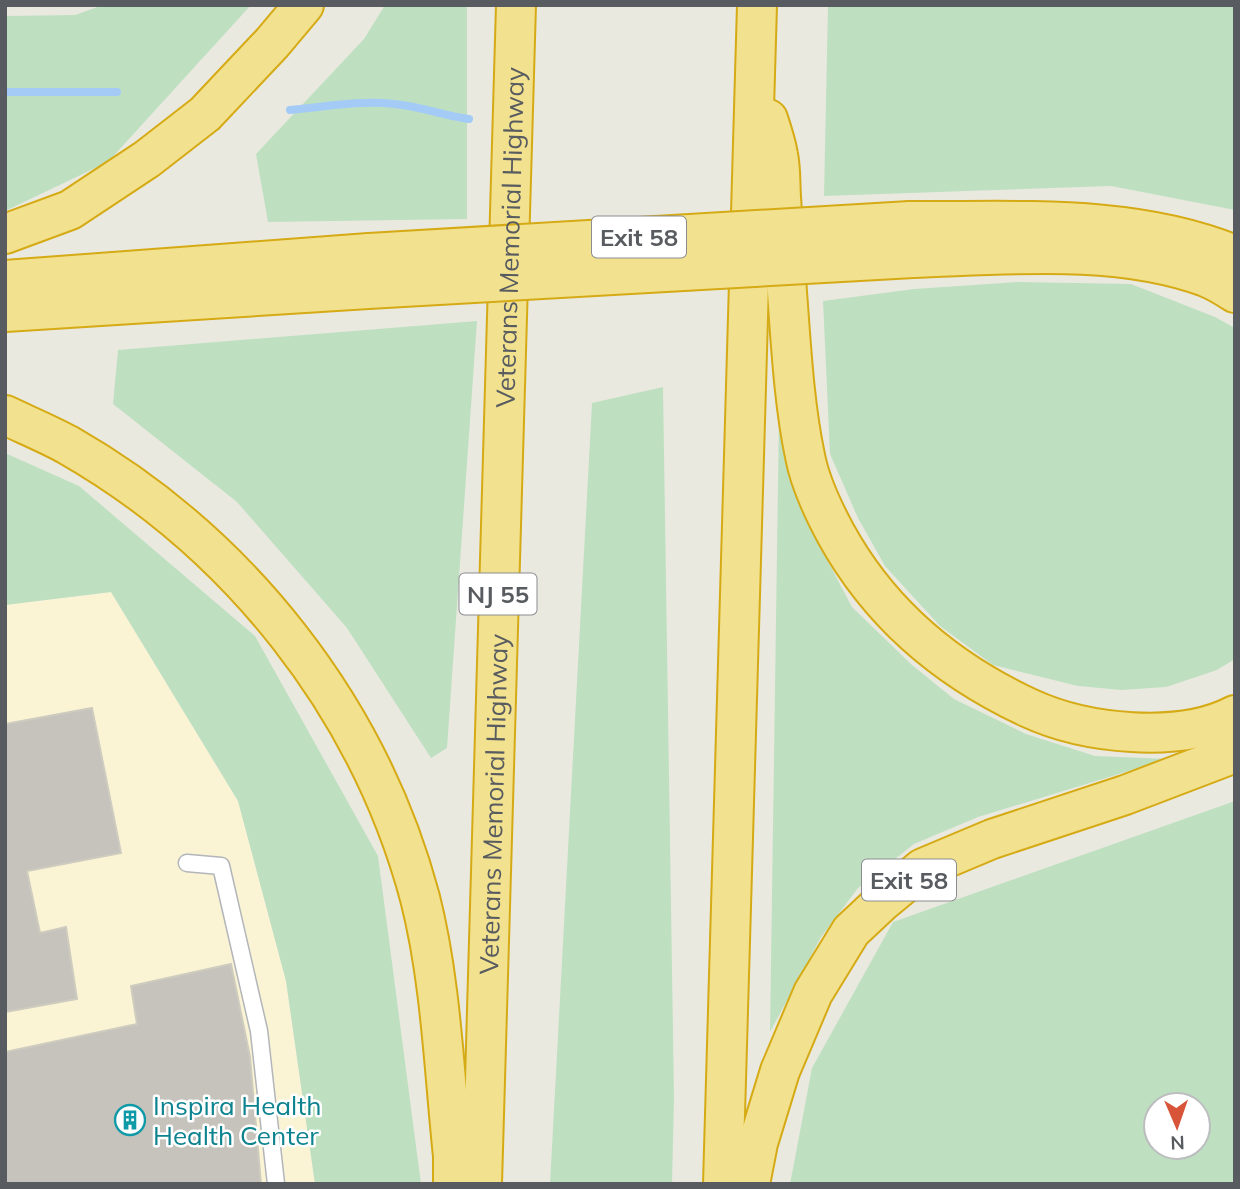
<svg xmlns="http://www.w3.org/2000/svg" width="1240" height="1189" viewBox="0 0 1240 1189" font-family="Mulish,sans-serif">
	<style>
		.commercial { fill: #faf4d5 }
		.green { fill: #bee0c1; fill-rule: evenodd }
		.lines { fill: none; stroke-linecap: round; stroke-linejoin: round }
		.stream { stroke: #a4cbf6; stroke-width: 8 }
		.building { fill: #c6c3bc; stroke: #cecbbf; stroke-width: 2 }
		.service-casing { stroke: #b2b5b9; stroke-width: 19 }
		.motorway-casing { stroke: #d5aa15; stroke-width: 42 }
		.service { stroke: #fff; stroke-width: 16 }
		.motorway { stroke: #f2e28f; stroke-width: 38 }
		.motorway-bridge-casing { stroke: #d5aa15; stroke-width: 42; stroke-linecap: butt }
		.motorway-bridge { stroke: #f2e28f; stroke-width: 38 }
		.labels { text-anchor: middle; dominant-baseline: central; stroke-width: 5; stroke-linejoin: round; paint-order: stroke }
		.shield { fill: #fff; stroke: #8a8c8f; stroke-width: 2 }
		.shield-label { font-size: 24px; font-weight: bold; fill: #585b5f }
		.street-label { font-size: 26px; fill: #585b5f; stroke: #fff }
		.culture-label { font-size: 26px; fill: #0d838f; stroke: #fff; text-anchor: start }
	</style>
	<rect width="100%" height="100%" fill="#eae9e0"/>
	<path class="commercial" d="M111 592 238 801 286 981 315 1184H5V605Z"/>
	<path class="green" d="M103 5H251L108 162 5 211V16L75 15Z
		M385 5H467V219L268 222 256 154 364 39Z
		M828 5H1235V210L1111 186 824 196Z
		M1019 282 1131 284 1215 317 1235 328V659L1217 670 1166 687 1122 690 1078 686 993 665 940 626 885 566 858 518 830 454 823 301 914 289Z
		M477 321 447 748 431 758 347 628 237 502 113 404 118 350Z
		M663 387 674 1098 672 1184H550L592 403Z
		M779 414 796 482 822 550 852 607 912 665 954 699 1026 734 1095 756 1168 759 978 817 914 844 858 888 821 937 770 1032Z
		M5 453 79 486 255 636 378 856 421 1184H315L286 981 238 801 111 592 5 605Z
		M1235 801V1184H790L812 1068 893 922ZM1156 1105H1198V1147H1156Z"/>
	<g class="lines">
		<path class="stream" d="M5 92H117
			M290 110C325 107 359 100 394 104 420 106 444 116 469 119"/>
	</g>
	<path class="building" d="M92 708 121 853 27 871 40 933 66 927 77 999 5 1012V724Z
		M231 964 250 1057 261 1184H5V1052L137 1024 131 986Z"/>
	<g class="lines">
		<g class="service-casing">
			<path id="service" d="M187 863 221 866 259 1031 276 1184"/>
		</g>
		<g class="motorway-casing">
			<g id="motorway">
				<path d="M768 119C772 131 776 143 778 155 781 169 780 183 781 197 783 229 785 261 787 292 791 345 794 404 805 456 810 483 823 510 836 534 880 614 947 670 1029 708 1085 734 1179 744 1235 715"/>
				<path d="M910 221C1018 222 1133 213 1235 255"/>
				<path d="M5 234 70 210 147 159 205 114 272 43 304 5"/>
				<path d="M913 258C1007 255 1116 244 1206 277 1216 281 1226 287 1235 293"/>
				<path d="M5 280 369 253"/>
				<path d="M5 312 368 289"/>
				<path d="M5 415C26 425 48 434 68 445 239 543 369 707 420 898 441 980 444 1071 453 1156V1184"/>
				<path id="s1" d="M482 1184 516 5"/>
				<path d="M723 1184 757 5"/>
				<path d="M750 1184 758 1143 780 1071 813 993 851 931 883 901 923 868 992 839 1125 795 1235 753"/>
			</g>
		</g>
		<use href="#service" class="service"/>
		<use href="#motorway" class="motorway"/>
		<g class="motorway-bridge-casing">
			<path id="motorway-bridge" d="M369 253 910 221
				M368 289 913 258"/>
		</g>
		<use href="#motorway-bridge" class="motorway-bridge"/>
	</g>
	<defs>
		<g id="building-ring" transform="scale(1.575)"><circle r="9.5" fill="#fff" stroke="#0f9aa8" stroke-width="1.5"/><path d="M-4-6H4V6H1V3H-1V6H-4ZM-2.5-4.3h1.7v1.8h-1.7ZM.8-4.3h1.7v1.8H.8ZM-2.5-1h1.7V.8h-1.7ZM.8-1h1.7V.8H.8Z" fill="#0f9aa8"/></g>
	</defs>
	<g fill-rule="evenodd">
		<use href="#building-ring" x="130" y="1120"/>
	</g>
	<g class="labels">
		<g class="shield">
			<rect x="592" y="216.5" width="94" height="41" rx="5"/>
			<rect x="459.5" y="573.5" width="77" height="41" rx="5"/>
			<rect x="862" y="859.5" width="94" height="41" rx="5"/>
		</g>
		<g class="shield-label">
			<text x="639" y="237">Exit 58</text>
			<text x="498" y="594">NJ 55</text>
			<text x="909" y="880">Exit 58</text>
		</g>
		<g class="street-label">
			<text stroke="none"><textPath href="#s1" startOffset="947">Veterans Memorial Highway</textPath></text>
			<text stroke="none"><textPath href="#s1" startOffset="380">Veterans Memorial Highway</textPath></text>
		</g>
		<g class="culture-label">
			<text x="153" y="1105">Inspira Health<tspan x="153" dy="30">Health Center</tspan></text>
		</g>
	</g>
	<rect width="1240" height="1189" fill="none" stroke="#585b5f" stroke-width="14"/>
	<g transform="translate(1177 1126) rotate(178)"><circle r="33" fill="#ffffff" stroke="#bcbdbf" stroke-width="2"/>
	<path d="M0-5L12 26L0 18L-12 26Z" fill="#d75439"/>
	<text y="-10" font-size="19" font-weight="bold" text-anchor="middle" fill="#585b5f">N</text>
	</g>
</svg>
